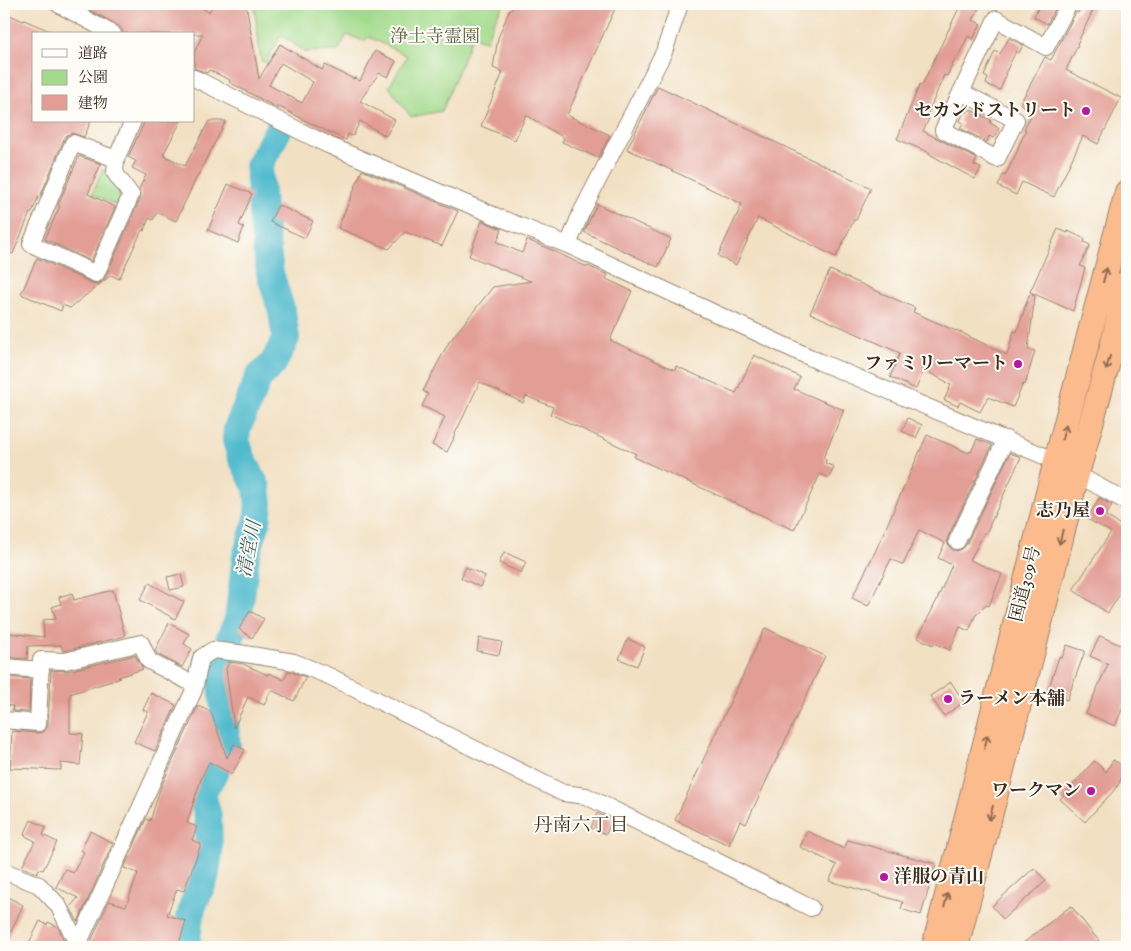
<svg xmlns="http://www.w3.org/2000/svg" width="1131" height="951" viewBox="0 0 1131 951" font-family="'IM FELL English','Noto Serif JP',serif">
	<style>
		.green { fill: #a3da8b; stroke: #6f8254 }
		.lines { fill: none; stroke-linecap: round; stroke-linejoin: round }
		.river { stroke: #51bbce; stroke-width: 28 }
		.building { fill: #e29d95; fill-rule: evenodd }
		.minor-casing { stroke: #968570; stroke-width: 18 }
		.highway-casing { stroke: #968570; stroke-width: 26 }
		.minor { stroke: #fff; stroke-width: 16 }
		.highway { stroke: #fbbb8d; stroke-width: 24 }
		.oneway { stroke: #916b50 }
		.poi-dot { fill: #b5179e; stroke: #fdfcf7; stroke-width: 2 }
		.labels { text-anchor: middle; dominant-baseline: central; stroke-width: 4; stroke-linejoin: round; paint-order: stroke }
		.park-label { font-size: 18px; fill: #5a5f3f; stroke: #fdfcf7 }
		.poi-label { font-size: 18px; font-weight: bold; fill: #3b2a1e; stroke: #fdfcf7; text-anchor: end }
		.street-label { font-size: 18px; fill: #3b2a1e; stroke: #fdfcf7 }
		.water-label { font-size: 19px; font-style: italic; fill: #435d5c; stroke: #fdfcf7 }
		.neighbourhood-label { font-size: 19px; fill: #3b2a1e; stroke: #fdfcf7 }
	</style>
	<rect width="100%" height="100%" fill="#fdfcf7"/>
	<filter id="ink" filterUnits="userSpaceOnUse"><feTurbulence type="fractalNoise" baseFrequency=".02" numOctaves="2"/><feDisplacementMap in="SourceGraphic" scale="10" xChannelSelector="R" yChannelSelector="G"/><feConvolveMatrix kernelMatrix="1 2 1 2 8 2 1 2 1" color-interpolation-filters="sRGB"/></filter>
	<filter id="wash" filterUnits="userSpaceOnUse"><feTurbulence type="fractalNoise" baseFrequency=".0096" numOctaves="4" result="noise"/><feDisplacementMap in="SourceGraphic" scale="20" xChannelSelector="R" yChannelSelector="G"/><feGaussianBlur stdDeviation="1.12" result="paint"/><feColorMatrix in="noise" values="0 0 0 0 0 0 0 0 0 0 0 0 0 0 0 0 0 1.4 0 .05"/><feComposite in="paint" operator="in"/></filter>
	<g filter="url(#wash)">
		<rect width="100%" height="100%" fill="#f2e0c3"/>
		<path class="green" d="M254 4H504L493 23 486 41 472 37 442 111 411 117 389 87 407 56 369 37 364 41 347 35 338 51 305 52 281 35 266 63 261 61Z
			M103 169 119 189 120 196 116 205 92 194Z"/>
		<g class="lines">
			<path class="river" d="M186 947 189 922 193 905 205 878 209 852 208 816 202 794 227 750 222 682V656L238 620 246 556 257 522 259 504 257 488 241 456 236 440 237 429 259 377 273 364 286 338 282 312 270 273 263 222 259 166 278 130"/>
		</g>
		<g id="blocks">
			<path class="building" d="M92 4H194L209 12 213 4H246L259 79 280 44 322 70 325 65 354 79 355 78 360 81 375 51 396 61 388 77 379 73 360 101 395 120 386 136 360 121 353 136 348 134 346 140 310 123 278 106 277 108 229 82 230 80 209 70 207 73 194 68V53L203 34H123L122 29 118 25 89 10ZM281 63 313 82 302 103 269 85Z
				M518 4H617L567 115 610 135 598 158 562 142 564 138 526 115 515 140 481 126 503 72 493 68 498 38 509 11Z
				M961 4H981L973 20 981 24 973 39 968 36 958 57H956L947 76 944 75 926 118 929 119 923 131 977 159 974 165 981 168 975 179 929 154 930 153 897 139 920 84 922 85Z
				M1040 4H1049L1056 7 1047 24 1034 17Z
				M1082 4H1096L1077 44 1078 45 1066 70 1121 98 1098 144 1083 136 1054 197 1022 182 1016 195 998 186 1003 175 1005 176 1018 150H1017L1026 130 1024 129 1033 111 1020 104 1045 57 1051 60 1076 12 1078 13Z
				M4 12 23 21 24 20 57 34H34V121H91L84 137 72 133 67 135 64 139 40 197 39 196 31 214 30 213 13 254 4 251Z
				M1009 38 1023 45 1019 53 1016 51 1005 74 1006 75 1000 90 986 84 988 78 984 76 995 51 1000 54Z
				M658 86 871 188 856 220H854L836 257 758 218 736 265 718 256 742 204 627 149Z
				M969 109 991 120 990 123 999 128 994 138 989 136 987 142 960 128 963 123 960 121 964 111 967 113Z
				M145 121H181L163 155 185 166 209 121H226L194 183 176 221 157 212 153 220 149 218 144 231 142 230 119 279 111 275 70 308 63 305 61 311 21 294 37 258 92 283 97 284 102 282 105 278 140 199 141 194 139 189 146 175 132 168 136 161 128 157Z
				M79 156 101 164 88 194 115 207 91 261 45 239 60 206 58 205Z
				M362 170 458 211 442 246 405 232 389 249 338 228Z
				M228 184 252 194 239 225 244 227 238 243 208 230Z
				M597 204 671 239 658 267 584 232Z
				M278 205 313 221 305 238 270 222Z
				M482 221 502 229 497 242 522 253 527 240 545 247 587 267 588 266 608 275 606 279 632 291 610 340 675 370 676 366 736 393 754 355 800 377 794 389 844 410 823 458 826 460 825 463 834 467 829 478 820 474 794 530 634 457 636 454 550 414 553 407 526 396 523 403 480 382 453 438H454L447 452 432 445 445 417 422 406 428 394 423 391 449 342 493 287 531 281 469 256Z
				M1058 229 1068 233V231L1085 239 1084 242 1090 245 1080 266 1085 268 1073 311 1030 292Z
				M830 270 915 308 913 312 956 331V330L1007 355 1014 331 1017 332 1029 295 1035 296 1028 349 1035 351 1025 385 1023 384 1013 407 988 397 980 412 960 402 958 406 944 400 951 385 946 383 947 382 924 370 916 389 890 377 900 353 810 313Z
				M908 418 922 425 916 438 902 431Z
				M927 435 969 453 970 451 971 452 977 439 992 445 948 537 947 541 949 546 953 550 957 551 962 549 966 545 1010 453 1021 457 986 533H984L970 560 1002 574 989 606 986 605 975 616 969 631 960 627 950 650 934 643 933 645 918 638 936 602 952 565 938 558 945 543 919 530 903 565 891 559 868 606 852 598 875 552Z
				M1099 498 1112 505 1106 516 1127 529V583L1108 613 1073 590 1111 532 1087 519Z
				M504 552 526 562 521 573 499 563Z
				M466 567 485 576 480 587 461 578Z
				M181 574 184 587 170 590 167 577Z
				M149 583 184 602 175 619 140 600Z
				M113 590 125 636 64 651H63L61 645 28 646 27 659 4 657 7 633 44 637 43 620 56 619 52 607 61 604 59 597 72 593 74 600Z
				M250 611 264 619 252 638 239 629Z
				M169 623 189 634 184 644 192 649 182 667 157 654 155 650Z
				M765 628 825 656 746 824 740 821 729 845 675 820Z
				M1100 636 1127 648V698L1115 726 1086 713 1108 664 1090 656Z
				M479 638 502 642 499 655 477 651Z
				M628 639 645 647 637 666 619 659Z
				M1067 645 1085 651 1067 700 1047 693 1059 657 1062 658Z
				M135 655 143 669 118 677 121 678 70 694V733L83 734 80 765 61 763V770L10 768 12 731 38 733 43 732 47 728 48 723 51 670 67 671Z
				M229 662 243 664 268 675 269 673 284 680 288 671 306 677 294 701 271 690 264 705 248 697 234 728 226 669Z
				M4 677 30 679 29 712 14 711 12 710 13 706 4 705Z
				M951 682 964 702 944 716 930 696Z
				M151 693 176 705 155 751 134 742 148 712 143 710Z
				M198 706 211 712 227 758 234 744 245 750 232 774 209 762 201 779 187 823 197 827 192 840 201 844 184 891 177 889 167 915 186 921 178 947H89V946L109 901 126 906 138 873 124 868 146 819 150 821 160 789Z
				M1113 760 1127 768 1117 787 1085 822 1060 799 1094 761 1106 772Z
				M597 813 612 820 606 834 591 828Z
				M31 820 46 827 43 835 57 842 43 870 39 869 37 873 22 867 35 841 24 835Z
				M90 831 113 843 78 922 70 907 78 898 56 887 65 869 73 873 84 852 81 850Z
				M807 831 844 849 848 840 936 864 921 915 901 909 903 902 829 881 837 865 800 847Z
				M1034 868 1046 881 1003 919 992 906Z
				M4 895 23 905 4 947Z
				M1071 906 1099 941 1090 947H1018Z
				M40 921 47 925 48 922 58 927 67 947H27Z"/>
		</g>
	</g>
	<g filter="url(#ink)">
		<use href="#blocks" fill-opacity="0" stroke="#968570" stroke-width="1"/>
		<g class="lines">
			<g class="minor-casing">
				<path id="minor" d="M58 4 113 34
					M194 78 328 145 498 217 568 245 820 362 1056 461 1064 467 1127 502
					M961 92 1016 120 997 159 943 130 996 19 1046 47 1069 4
					M116 159 73 143 31 244 96 274 131 195 115 173 116 159 133 121
					M568 245 581 213 664 52 680 4
					M957 541 1006 439
					M4 667 41 670
					M4 720 38 723 41 660 65 661 141 643 149 661 195 685
					M4 871 39 885 58 905 79 947
					M77 947 194 690 201 658 213 650 239 653 294 662 329 676 563 793 586 796 811 908"/>
			</g>
			<g class="highway-casing">
				<path id="highway" d="M934 947 1056 461 1127 192
					M956 947 1036 639 1077 474 1111 351 1127 282"/>
			</g>
			<use href="#minor" class="minor"/>
			<use href="#highway" class="highway"/>
		</g>
		<defs><path id="oneway-shaft" d="M-6 0H5M1.5-3L5.5 0L1.5 3" fill="none" stroke-width="1.6" stroke-linecap="round" stroke-linejoin="round" transform="scale(1.25)"/></defs>
		<g class="oneway">
			<use href="#oneway-shaft" transform="translate(1105 275) rotate(-75)"/>
			<use href="#oneway-shaft" transform="translate(1108 363) rotate(106)"/>
			<use href="#oneway-shaft" transform="translate(1064 432) rotate(-75)"/>
			<use href="#oneway-shaft" transform="translate(1061 537) rotate(104)"/>
			<use href="#oneway-shaft" transform="translate(986 742) rotate(-76)"/>
			<use href="#oneway-shaft" transform="translate(991 813) rotate(105)"/>
			<use href="#oneway-shaft" transform="translate(946 900) rotate(-76)"/>
		</g>
	</g>
	<g class="poi-dot">
		<circle cx="1086" cy="111" r="5"/>
		<circle cx="1018" cy="364" r="5"/>
		<circle cx="1100" cy="511" r="5"/>
		<circle cx="948" cy="699" r="5"/>
		<circle cx="1091" cy="791" r="5"/>
		<circle cx="884" cy="877" r="5"/>
	</g>
	<g class="labels">
		<g class="park-label">
			<text x="435" y="37">浄土寺霊園</text>
		</g>
		<g class="poi-label">
			<text x="1076" y="111">セカンドストリート</text>
			<text x="1008" y="364">ファミリーマート</text>
			<text x="1090" y="511">志乃屋</text>
			<text x="958" y="699" text-anchor="start">ラーメン本舗</text>
			<text x="1081" y="791">ワークマン</text>
			<text x="894" y="877" text-anchor="start">洋服の青山</text>
		</g>
		<g class="street-label">
			<text transform="translate(1026 584) rotate(-76)">国道309号</text>
		</g>
		<g class="water-label">
			<text transform="translate(250 549) rotate(-79)">清堂川</text>
		</g>
		<g class="neighbourhood-label">
			<text x="581" y="826">丹南六丁目</text>
		</g>
	</g>
	<rect width="1131" height="951" fill="none" stroke="#fdfcf7" stroke-width="20"/>
	<rect x="32" y="32" width="162" height="90" fill="#fdfcf7" stroke="#afa8a0"/>
	<rect x="42" y="49" width="25" height="8" fill="#ffffff" stroke="#afa8a0"/>
	<text x="78" y="58" font-size="15" fill="#3b2a1e">道路</text>
	<rect x="42" y="70" width="25" height="15" fill="#a3da8b" stroke="#afa8a0"/>
	<text x="78" y="82" font-size="15" fill="#3b2a1e">公園</text>
	<rect x="42" y="95" width="25" height="15" fill="#e29d95" stroke="#afa8a0"/>
	<text x="78" y="108" font-size="15" fill="#3b2a1e">建物</text>
</svg>
